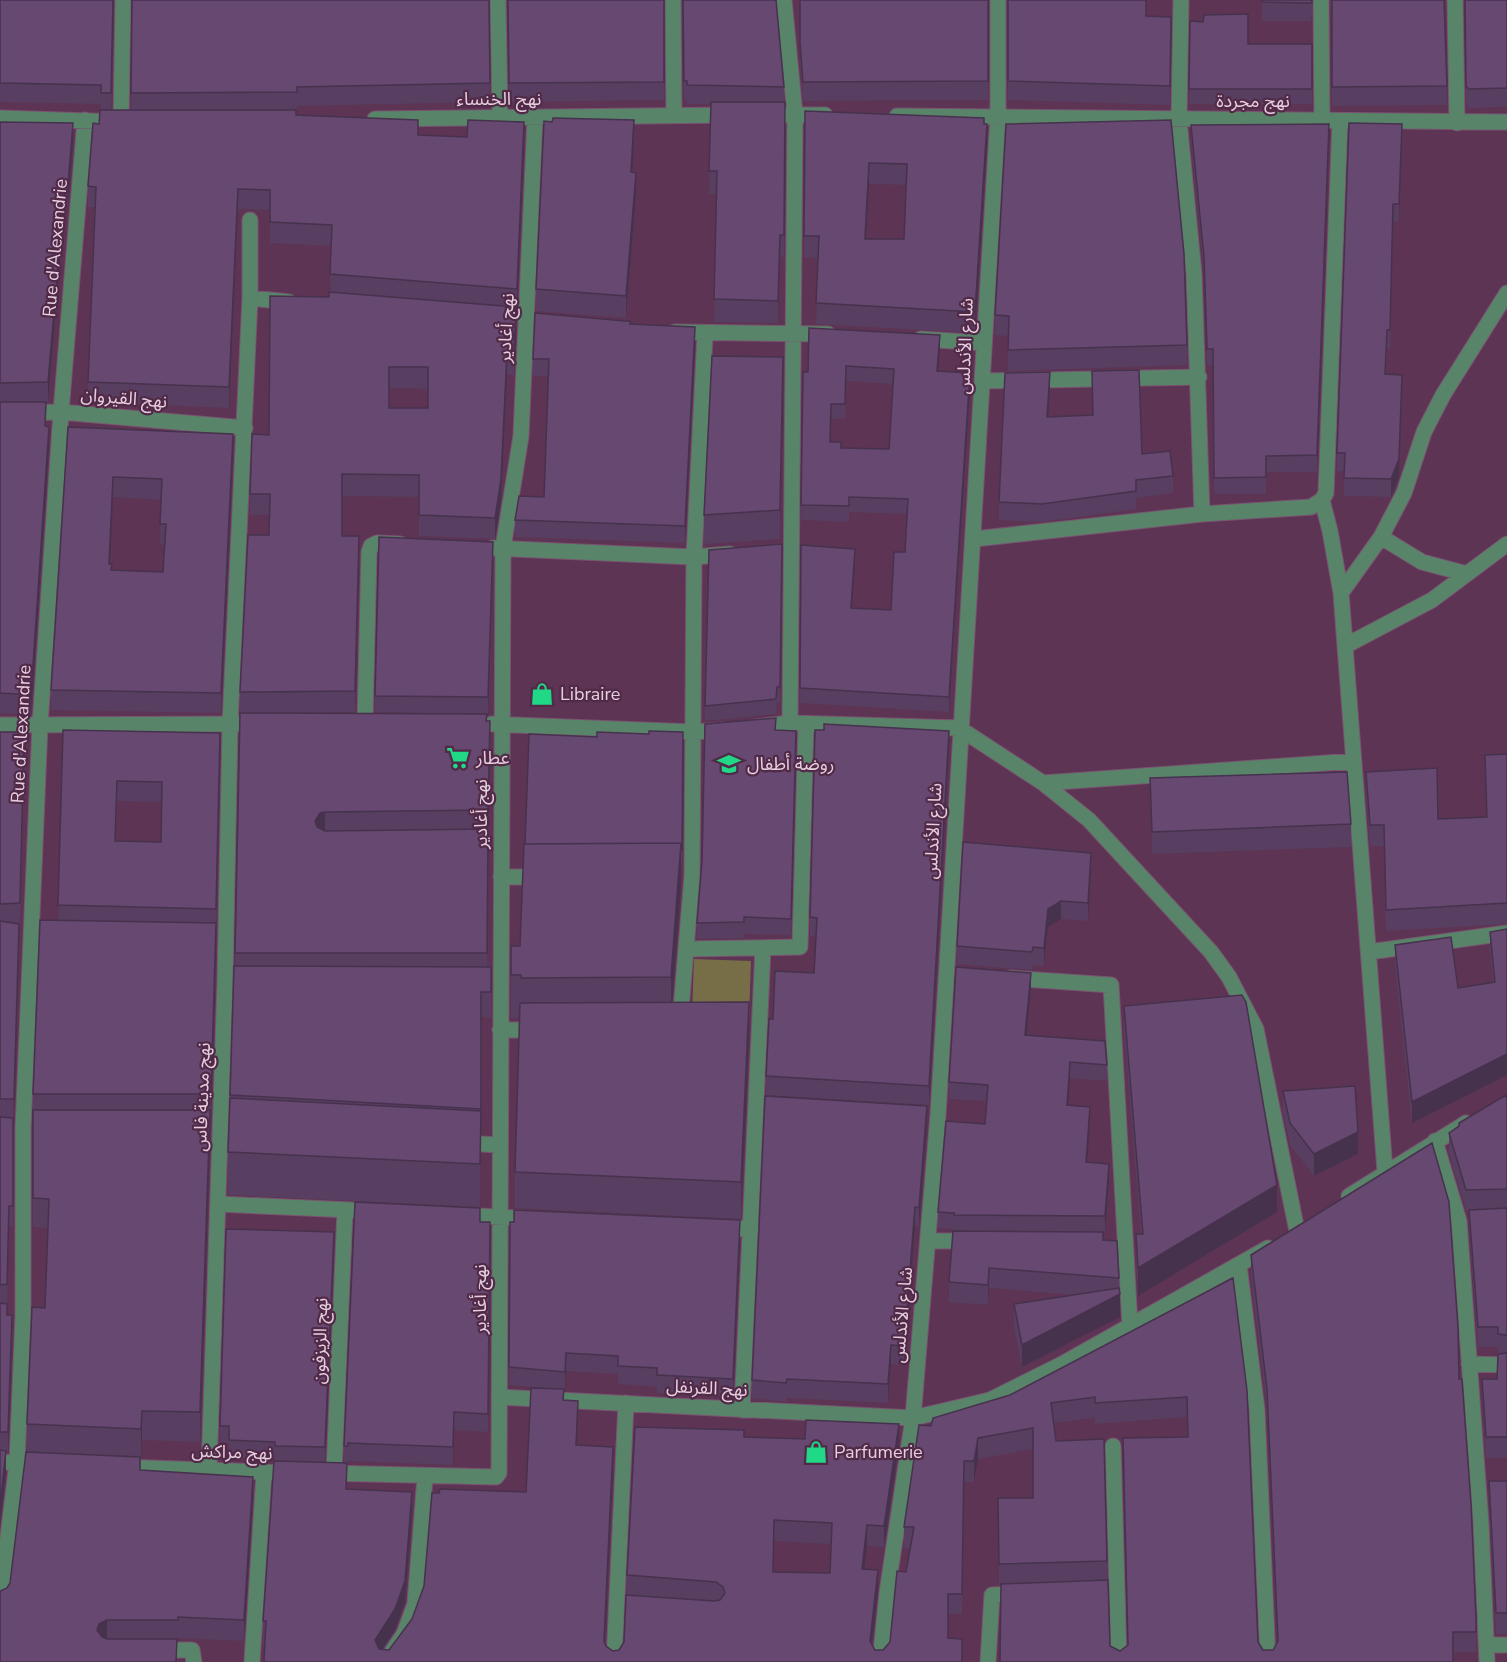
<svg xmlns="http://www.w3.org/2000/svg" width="1507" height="1662" viewBox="0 0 1507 1662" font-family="'Nunito Sans','Noto Sans Arabic',sans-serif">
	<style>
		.garden { fill: #776e48 }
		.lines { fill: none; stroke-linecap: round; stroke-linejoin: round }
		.minor-casing { stroke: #79536f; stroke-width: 17 }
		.minor { stroke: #58856a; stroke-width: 15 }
		.wall { fill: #583e60; fill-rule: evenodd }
		.shaded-wall { fill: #47324e }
		.building { fill: #664870; stroke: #47324e; stroke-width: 1.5; fill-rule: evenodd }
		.labels { text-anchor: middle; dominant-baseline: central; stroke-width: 4.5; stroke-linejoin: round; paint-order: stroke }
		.street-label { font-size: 18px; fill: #e7cedf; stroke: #512a48 }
		.poi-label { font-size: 18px; fill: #e7cedf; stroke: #512a48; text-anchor: start }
	</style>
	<rect width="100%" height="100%" fill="#5d3453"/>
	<path class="garden" d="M694 959 751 961 749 1016 692 1014Z"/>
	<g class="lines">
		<g class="minor-casing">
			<path id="minor" d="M498 0 500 118
				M673 0 674 114
				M784 0 795 115 790 723
				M1321 0 1322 121
				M1455 0 1457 123
				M765 115H825
				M897 116 1507 122
				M0 118 120 122
				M375 119 732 115
				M121 122 123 0
				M250 298 289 302
				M675 332 828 334
				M921 339 984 343
				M984 381 1199 377
				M0 413 61 412 245 428
				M1322 500 1330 531 1341 593 1385 1171
				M1202 514 1311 507 1322 500 1326 493 1340 121
				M1381 537 1422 562 1467 574
				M974 539 1202 514 1194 274 1179 120 1181 0
				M493 548 694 557 730 554
				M1341 593 1381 537 1404 493 1424 432 1443 395 1507 293
				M1345 646 1432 600 1507 544
				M365 722 369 552 371 546 377 543 400 544
				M492 724 694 732 723 730
				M0 725 258 724
				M756 727 790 723 959 728 1043 783 1089 820 1211 952 1229 977 1256 1029 1297 1231
				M1043 783 1354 761
				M501 877H542
				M686 949 800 947 806 724
				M1369 952 1507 933
				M1010 978 1111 985 1130 1326
				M680 1022 692 876 694 557 705 334
				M500 1030H538
				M1435 1141 1459 1221 1481 1524 1487 1662
				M462 1143 500 1145
				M1349 1196 1466 1123
				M218 1204 373 1211
				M460 1215 535 1219
				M721 1228 751 1229
				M928 1241H973
				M1239 1265 1257 1410 1268 1662
				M1469 1364 1507 1365
				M499 1397 913 1418 990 1400 1064 1363 1268 1248
				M742 1410 763 948
				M1113 1446 1119 1662
				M0 1462 42 1464
				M120 1467 291 1473
				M209 1471 225 982 230 725 250 298V220
				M327 1473 496 1477 499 1473 503 548 521 436 535 119
				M334 1473 345 1210
				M0 1602 17 1463 23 1316V1129L40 725 61 412 85 120
				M1487 1645H1507
				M157 1650H192L194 1662
				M252 1662 264 1473
				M385 1662 404 1634 415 1604 425 1477
				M614 1662 626 1403
				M880 1662 887 1593 913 1418 938 1115 998 116V0
				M988 1662 992 1595 1021 1594"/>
		</g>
		<use href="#minor" class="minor"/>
	</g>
	<path class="wall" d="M0 0H113L111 110H131L132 0H489L490 102 297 106 296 115 418 135 524 143 517 309H516L514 375 507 374 501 500 495 539 419 536V497L342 496V536L359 557 355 712 259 713 470 714 375 712V696L493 559 488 714H487V721L490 741 488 829 487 967H491V1018L481 1017 480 1207 228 1195V1152L235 966 240 692 269 535 270 515H250V494L269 435 329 297 330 293 331 246 270 243V210L238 209 229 408 88 402V382L95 207H88V186L99 124 101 104 0 102ZM389 388 428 389V408H389Z
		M508 0H664V100L509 102Z
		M682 0 784 87V257H780L778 323 714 322 717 194H709L711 104H687V100H684Z
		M800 0H988V100L803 101 800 62Z
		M1008 0 1146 16 1171 17 1170 105 1008 100Z
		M1262 0H1313L1311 21H1262Z
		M1330 0H1444L1447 105 1332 106V20Z
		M1465 0H1507V107L1469 108 1466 104Z
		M1190 21 1248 44H1312V104H1189Z
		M805 111 984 124 987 145 975 333 816 324 818 258 804 257ZM869 184 906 185 904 239H866Z
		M0 122 73 143 68 206 65 205 48 402H46V426L49 447 31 715 0 713Z
		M1006 124 1187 345V365L1008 371V336L995 335V315Z
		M1191 125 1329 141 1317 472H1266V494H1214L1213 365H1207L1204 274 1191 142Z
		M634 142 632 172 636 195 626 318 536 311V289Z
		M1402 142 1399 222H1393L1390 348H1387L1386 374 1402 393 1399 477 1391 497 1344 496V471L1337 472V453Z
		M630 324 695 344 685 543 515 537V520L544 497 548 376H533V359Z
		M940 350 938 371 970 388 949 712 800 703 801 545 855 564 852 608 891 610 905 552 907 514 849 512V522L801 520 803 372H808ZM846 381 893 384 889 449 841 448 830 442 831 419H845Z
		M1092 371 1142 454 1173 476V493L1136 498V509L1042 522 999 520V502L1050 390 1048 417 1093 415Z
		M783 387 780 539 704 544V515Z
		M68 427 233 455 221 713 51 710V690ZM113 497 161 500 160 544 165 545 163 572 112 570 110 564Z
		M782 544 780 702H777L776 714 705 721V706Z
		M63 730 220 753 216 949 200 1442 142 1440 140 1470 253 1498 244 1641 178 1638V1640H177V1662H0L7 1588 10 1583 27 1452V1424L45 1308 48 1228 33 1227V1094L58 920ZM117 801 162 802 161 842 116 841Z
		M776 730 796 731 791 935 744 934V938L697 939V923Z
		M0 732 24 753 20 924H18L19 945 13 1119V1227H9L7 1315 12 1335 8 1453H6V1472L0 1525Z
		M683 732 682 866H681V886L672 1002 749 1038 741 1219 515 1208V1172L520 1018H511V946H520L525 844 597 737Z
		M949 749 929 1105 766 1095V1076L773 1019 814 973 816 936H810V917Z
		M1507 754V924L1386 931 1384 846H1370L1366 793V772L1438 819 1487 817 1485 755Z
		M1150 778 1351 824V847L1152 854Z
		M1091 871 1088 921 1061 919 1048 927 1044 966 1033 965 1032 970 957 964V946Z
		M1507 929V1075L1412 1123 1395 967V945L1458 988 1493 982 1490 953V932Z
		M1031 989 1026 1035 1107 1065V1081L1070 1078 1068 1106 1090 1123 1087 1162 1109 1180 1105 1232H1103V1240L1119 1278 1120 1317 1022 1367 1014 1327V1304L1076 1295 989 1288 988 1305 949 1302V1282L954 1229 938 1228V1212L985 1124 987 1101 949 1099V1082Z
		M1124 1006 1277 1212 1138 1296 1136 1262V1234H1141L1124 1033Z
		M1283 1091 1358 1154 1314 1176 1290 1145 1283 1113Z
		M1507 1099V1458H1486L1482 1400V1379H1497L1498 1347H1478L1469 1230V1211H1466L1449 1153V1133Z
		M927 1124 919 1226H915L904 1365 891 1364 888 1403 787 1398 786 1402 752 1398V1380Z
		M480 1222H490L488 1432 454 1430 453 1465 348 1461V1464H347V1489L412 1513 405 1602 395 1630 383 1650H389L526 1492 542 1388 509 1385 510 1222 740 1238 733 1397 657 1393V1387L618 1384V1374L566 1371 565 1391 564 1390V1400L578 1421 577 1445 613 1467 605 1644 606 1646 613 1651 619 1650 624 1642 627 1595V1575L744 1437 899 1445 884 1547 867 1546 864 1569 878 1591 872 1644 875 1650H883L890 1642 906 1572 910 1548H904V1527L931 1426 1010 1395 1233 1278 1258 1642 1263 1650H1273L1277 1642 1267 1409 1251 1276V1255L1459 1379 1476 1618V1652L1000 1662 1001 1585H999L998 1498H1033V1449L978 1459 974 1482H964L962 1614H948V1638L962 1662H264L265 1642H263V1621L275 1458 229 1457V1443L220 1442V1426L334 1248 325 1463H344V1446ZM1187 1417V1437L1123 1438 1127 1646 1120 1651 1110 1646 1107 1580V1561L1056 1441 1053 1423 1095 1418V1424ZM774 1541 831 1544 830 1573 773 1572Z
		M1489 1481H1507V1634H1496L1489 1502Z"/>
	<path class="shaded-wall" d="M634 120V142L631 194V172Z
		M524 122V143L517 309V289Z
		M73 123V143L68 206V185Z
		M987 124V145L975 333V312Z
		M1329 124V141L1317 472V455Z
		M1402 124V142L1399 222V204Z
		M869 163V184L865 260V239Z
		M636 173V195L626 318V296Z
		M65 185V205L48 402V382Z
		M238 189V209L229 408V387Z
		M780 235V257L778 323V301Z
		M516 307V329L514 375V353Z
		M695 327V344L685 543V526Z
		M940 335V350L937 386V371Z
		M507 353V374L501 500 495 539V518Z
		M783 357V387L780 539V510Z
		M1050 372V390L1047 434V417Z
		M970 373V388L949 712V697Z
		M1402 375 1399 477 1391 497V479Z
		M49 427V447L31 715V695Z
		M233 434V455L221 713V693Z
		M113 477V497L109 584V564Z
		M359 536V557L355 712V691Z
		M493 542V559L488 714V697Z
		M855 549V564L851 623V608Z
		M949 731V749L929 1105V1086Z
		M325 812V831L320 833 315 821 320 813Z
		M681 843V886L671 1019V977Z
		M1091 853V871L1088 921V903Z
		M1061 901V919L1048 927 1044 966V948L1048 909Z
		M216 923V949L211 1120V1094Z
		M19 924V945L14 1119V1099Z
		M1031 973V989L1025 1051V1035Z
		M749 1002V1038L741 1219V1182Z
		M1507 1054V1075L1412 1123V1102Z
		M1070 1062V1078L1067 1122V1105Z
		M927 1106V1124L919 1226V1208Z
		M1090 1107V1123L1086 1178V1162Z
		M210 1110V1140L200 1442V1412Z
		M1358 1132V1154L1314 1176V1154Z
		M1109 1164V1180L1105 1232V1216Z
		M1277 1185V1212L1138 1296V1268Z
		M915 1207V1226L904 1365V1346Z
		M740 1220V1238L733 1397V1379Z
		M334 1232V1248L325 1464V1447Z
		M989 1268V1288L988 1305V1285Z
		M1120 1294V1317L1022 1367V1345Z
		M12 1315V1335L8 1453V1432Z
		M891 1345V1364L888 1403V1384Z
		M566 1353V1371L565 1391V1372Z
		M578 1401V1421L576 1466V1445Z
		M142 1411V1440L141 1458V1429Z
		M454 1412V1430L453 1465V1447Z
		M899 1424V1445L884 1547V1526Z
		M978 1438V1459L974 1482V1461Z
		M613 1447V1467L604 1662V1641Z
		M6 1451V1472L0 1525V1505Z
		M253 1477V1498L244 1641V1620Z
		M412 1492V1513L405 1602 395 1630 375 1661V1640Z
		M867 1525V1546L862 1590V1569Z
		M878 1570V1591L870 1662V1641Z
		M107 1620V1640L99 1645 97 1630 99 1624Z"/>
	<path class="building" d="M0 0H113L111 93H101V85L0 83Z
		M132 0H489L490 83 297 87V92L131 93Z
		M508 0H664V82L509 83Z
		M683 0H776L784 87 687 85V81H684Z
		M800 0H988V81L803 82 800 43Z
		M1008 0H1146V16L1171 17 1170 86 1008 81Z
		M1262 0H1312L1311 3 1262 2Z
		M1332 0H1444L1447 86 1332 87Z
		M1465 0H1507V88L1469 89 1466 86Z
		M1248 14V44H1312V89H1189L1190 21 1203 22 1204 15Z
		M711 102H785L784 235H780L778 301 714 299 717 171H709Z
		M100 110H296V115L418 120V135L467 137 468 120 524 122 517 289 330 274 332 225 270 222V190L238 189 229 387 88 382 96 187 88 186 93 123 99 124Z
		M805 111 984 118V124H987L975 312 816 303 819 236H804ZM869 163 907 164 904 239H865Z
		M553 118 634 120 631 172 636 173 626 296 536 289 544 121 552 122Z
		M1171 120 1184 254 1187 345 1008 350 1009 316 995 315 1006 124Z
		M0 122 73 123 68 185H65L48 382 0 383Z
		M1349 123 1402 124 1399 204H1393L1390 330H1387L1385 374 1402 375 1399 459 1391 479 1344 478 1345 453H1337Z
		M1329 124 1317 455 1266 456V477L1214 478 1213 349H1207L1204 257 1191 125Z
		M329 292 516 307 514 353H507L501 479 495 518 419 515V475L342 474V536H359L355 691 240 692 248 535H269L270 494H250L252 434 269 435 270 296 329 297ZM389 367H428V408H389Z
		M535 313 625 321H630V324L695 327 685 526 515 520 519 496 544 497 549 359H533Z
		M809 328 940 335 937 371 970 373 949 697 800 688 801 545 855 549 851 608 891 610 894 552H905L908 499 849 497V506L801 505 803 372H808ZM846 366 894 369 889 449 841 448V442H830L831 404H845Z
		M712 356 783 357 780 510 704 515Z
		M1139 370 1142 454 1170 451 1173 476 1136 480V491L1042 504 999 502 1005 373 1050 372 1047 417 1093 415 1092 371Z
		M0 402H46L45 426 49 427 31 695 0 693Z
		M68 427 233 434 221 693 51 690ZM113 477 162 479 160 524H166L163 572 111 570 112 564H109Z
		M379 537 493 542 488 697 375 696Z
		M782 544 780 687H777L776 699 705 706 709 550Z
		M240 713 487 714 486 721H490L488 810 325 812 320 813 315 821 317 827 325 831 488 829 487 953H235Z
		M776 718 775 730 796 731 791 919 744 917V922L697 923 702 860 705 724Z
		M824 724 949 731 929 1086 766 1076 769 1019H773L775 971 814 973 817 918 810 917 815 730H824Z
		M63 730 220 733 216 909 58 905ZM117 781 162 782 161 842 115 841Z
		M649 731 683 732 682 850H681V843L525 844 529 734 597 737V732L649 734Z
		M0 732H24L20 903 0 904Z
		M1507 754V903L1386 910 1384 825H1370L1366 772 1437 768 1438 819 1487 817 1485 755Z
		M1347 772 1351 824 1152 832 1150 778Z
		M963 842 1091 853 1088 903 1061 901 1048 909 1044 948 1033 947 1032 952 957 946Z
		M681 843 671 977 521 978V975H511V946H520L524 844Z
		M40 920 216 923 211 1094H33Z
		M0 921 19 924 14 1099H0Z
		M1507 929V1054L1412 1102 1395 945 1451 937 1458 988 1495 982 1490 932Z
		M234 966 491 967V992H481V1109L230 1095Z
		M956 967 1031 973 1025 1035 1105 1041 1107 1065 1070 1062 1067 1105 1090 1107 1086 1162 1109 1164 1105 1216 954 1215V1213L938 1212 946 1121 985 1124 988 1085 949 1082Z
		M1242 995 1246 1002 1277 1185 1138 1268 1136 1234H1143L1124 1006Z
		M749 1002 741 1182 515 1172 520 1003Z
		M1355 1086 1358 1132 1314 1154 1290 1123 1283 1091Z
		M1506 1095 1507 1099V1189L1466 1190 1449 1133 1459 1126V1123Z
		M765 1096 927 1106 919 1208 915 1207 904 1346 891 1345 888 1384 787 1379 786 1383 752 1380Z
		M230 1098 481 1111 480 1164 228 1152Z
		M33 1110H210L200 1412 142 1411 141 1429 27 1424 32 1307 45 1308 49 1199 33 1198Z
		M0 1117 13 1118V1206H9L7 1284 0 1285Z
		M1432 1143 1449 1202 1458 1327 1459 1379H1462L1471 1504 1476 1618V1632H1453V1662H1000L1001 1584 1108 1580 1110 1646 1120 1651 1128 1645 1123 1438 1188 1437 1187 1397 1095 1403V1397L1051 1403 1056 1441 1104 1439 1107 1561 999 1564 998 1498H1033V1428L978 1438 974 1461H964L962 1594H948V1638L962 1639V1662H264L266 1621H263L274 1461 347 1463 346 1489 412 1492 405 1581 395 1609 375 1640 379 1649 389 1650 412 1619 424 1586 432 1493H439L440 1489 526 1492 531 1388 564 1389 563 1400 578 1401 576 1445 613 1447 604 1641 606 1646 613 1651 619 1650 624 1642 626 1595 714 1601 720 1600 725 1593 723 1587 716 1582 627 1575 635 1427 744 1430V1437L805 1439 806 1420 899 1424 884 1526 867 1525 862 1569 878 1570 870 1641 875 1650H883L890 1642 897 1571 906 1572 914 1527H904L919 1425 931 1426 933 1418 1010 1395 1233 1278 1247 1390 1258 1642 1263 1650H1273L1278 1641 1267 1389 1251 1255ZM774 1520 832 1523 830 1573 773 1572Z
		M355 1202 480 1208V1222H490L488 1414 454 1412 453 1447 348 1443V1446H344Z
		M1507 1208V1335L1498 1334V1327H1478L1469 1210Z
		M514 1210 740 1220 733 1379 657 1375V1368L618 1366V1356L566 1353 565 1372 509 1367 510 1222H514Z
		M226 1229 334 1232 325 1447 275 1446V1442L229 1440V1426H220Z
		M953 1231 1103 1232V1240L1117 1241 1119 1278 989 1268 988 1285 949 1282Z
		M1119 1288 1120 1294 1022 1345 1014 1304Z
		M0 1303 7 1304V1315H12L8 1432H0Z
		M1507 1353V1437H1486L1482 1379H1497L1498 1354Z
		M0 1450 6 1451 0 1505Z
		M26 1452 140 1457V1470L253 1477 244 1620 178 1617V1620H107L99 1624 97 1630 102 1637 107 1639H177L176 1662H0V1591L7 1588 10 1583Z
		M1489 1481H1507V1613H1496Z"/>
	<defs>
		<g id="shop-bare" transform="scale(1.8)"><path d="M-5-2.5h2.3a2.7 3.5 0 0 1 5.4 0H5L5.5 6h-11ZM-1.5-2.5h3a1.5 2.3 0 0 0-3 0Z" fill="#21d887" stroke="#512a48" stroke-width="2.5" paint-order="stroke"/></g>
		<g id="supermarket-bare" transform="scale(1.8)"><path d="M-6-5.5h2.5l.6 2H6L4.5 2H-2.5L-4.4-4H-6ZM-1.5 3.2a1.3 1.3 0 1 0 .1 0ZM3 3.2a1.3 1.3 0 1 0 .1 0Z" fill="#21d887" stroke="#512a48" stroke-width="2.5" paint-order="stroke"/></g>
		<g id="school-bare" transform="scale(1.8)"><path d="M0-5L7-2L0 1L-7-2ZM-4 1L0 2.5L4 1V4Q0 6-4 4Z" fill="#21d887" stroke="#512a48" stroke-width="2.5" paint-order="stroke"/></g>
	</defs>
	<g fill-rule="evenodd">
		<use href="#shop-bare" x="542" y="694"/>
		<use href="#supermarket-bare" x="458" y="758"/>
		<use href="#school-bare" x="729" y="764"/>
		<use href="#shop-bare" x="816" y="1452"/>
	</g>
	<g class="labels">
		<g class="street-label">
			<text x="499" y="99">نهج الخنساء</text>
			<text x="1253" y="101">نهج مجردة</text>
			<text transform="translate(55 248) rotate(-85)">Rue d'Alexandrie</text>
			<text transform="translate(506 328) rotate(-87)">نهج أغادير</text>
			<text transform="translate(965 346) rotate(-88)">شارع الأندلس</text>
			<text transform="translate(124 398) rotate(5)">نهج القيروان</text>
			<text transform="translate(21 734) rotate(-87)">Rue d'Alexandrie</text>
			<text transform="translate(481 814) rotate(-90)">نهج أغادير</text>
			<text transform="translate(933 831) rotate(-87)">شارع الأندلس</text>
			<text transform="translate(202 1097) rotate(-88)">نهج مدينة فاس</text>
			<text transform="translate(480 1299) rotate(-90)">نهج أغادير</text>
			<text transform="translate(902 1315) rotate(-85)">شارع الأندلس</text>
			<text transform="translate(320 1341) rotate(-88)">نهج الزيزفون</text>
			<text transform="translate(707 1388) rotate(3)">نهج القرنفل</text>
			<text transform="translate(232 1452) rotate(2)">نهج مراكش</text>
		</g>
		<g class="poi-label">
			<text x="560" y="694">Libraire</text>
			<text x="476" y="758">عطار</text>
			<text x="747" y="764">روضة أطفال</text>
			<text x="834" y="1452">Parfumerie</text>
		</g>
	</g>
</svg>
